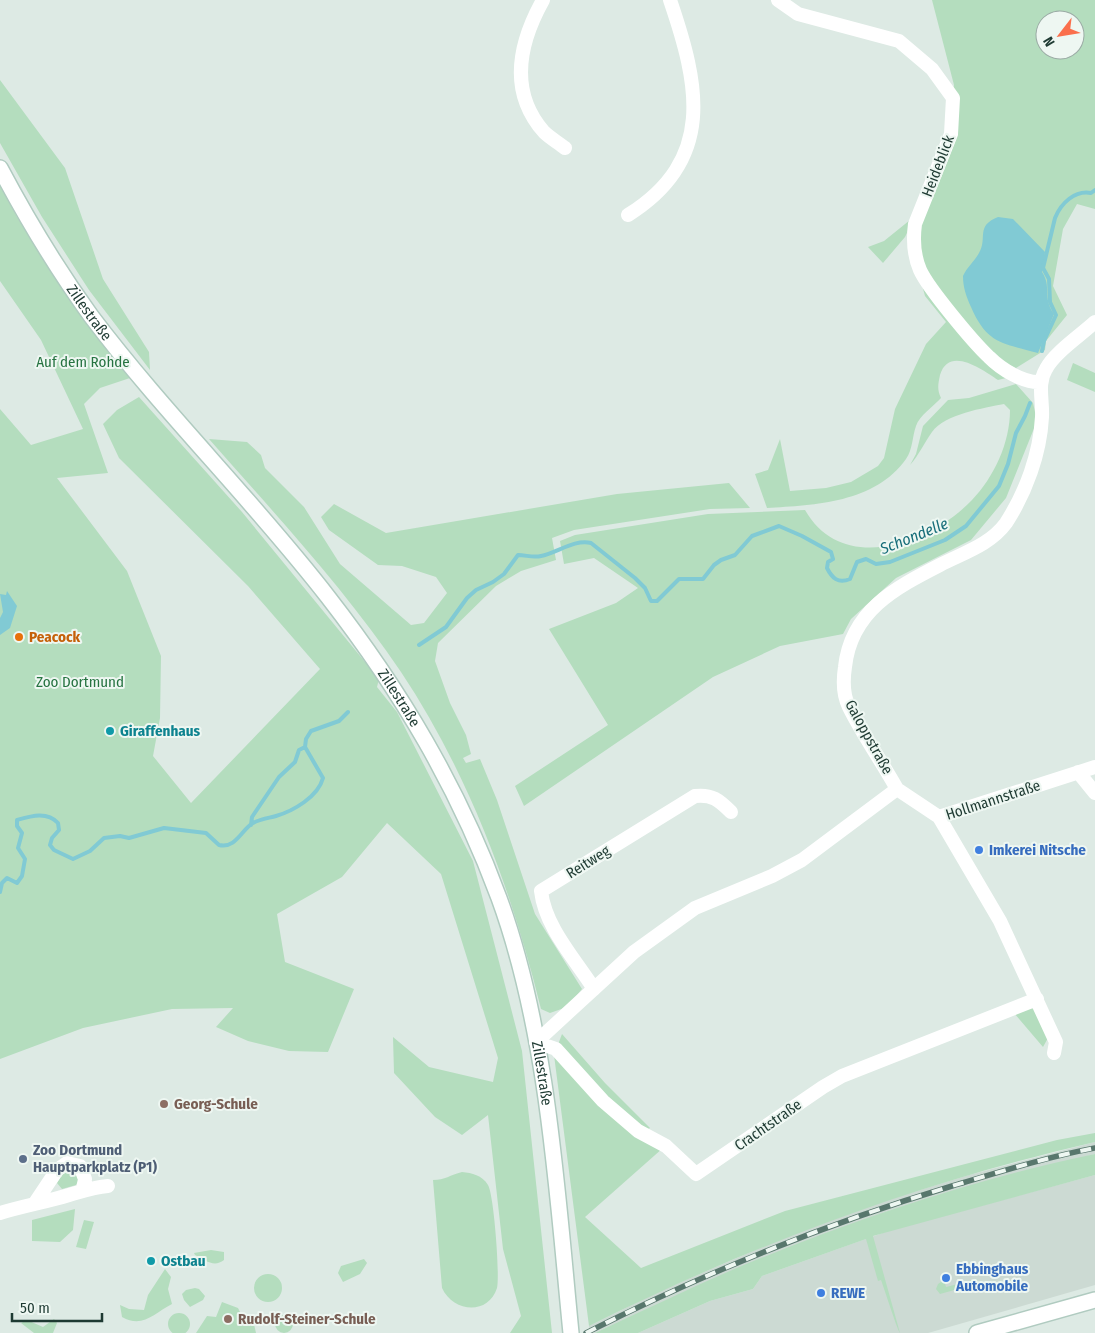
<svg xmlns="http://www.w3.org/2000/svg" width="1095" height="1333" viewBox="0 0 1095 1333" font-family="'Fira Sans Condensed',sans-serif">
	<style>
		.built { fill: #ccdad3 }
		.green { fill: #b4ddbe; fill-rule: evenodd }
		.water { fill: #81cad4 }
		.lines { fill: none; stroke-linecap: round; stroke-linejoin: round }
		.stream { stroke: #81cad4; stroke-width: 4 }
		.secondary-casing { stroke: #b0cbc0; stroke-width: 18 }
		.minor { stroke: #fff; stroke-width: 14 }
		.secondary { stroke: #fff; stroke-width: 15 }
		.rail-casing { stroke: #58776d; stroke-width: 5.5 }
		.rail { stroke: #eef7f2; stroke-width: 4; stroke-dasharray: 11; stroke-linecap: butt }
		.food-dot { fill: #e8710a; stroke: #eef7f2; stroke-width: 2 }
		.culture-dot { fill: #0f9aa8; stroke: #eef7f2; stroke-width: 2 }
		.shop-dot { fill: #3f7fe0; stroke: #eef7f2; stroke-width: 2 }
		.education-dot { fill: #8d6e63; stroke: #eef7f2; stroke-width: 2 }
		.service-dot { fill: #5c6f8a; stroke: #eef7f2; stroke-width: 2 }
		.labels { text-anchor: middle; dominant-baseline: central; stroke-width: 4; stroke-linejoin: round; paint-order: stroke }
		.street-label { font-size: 15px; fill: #1e3a32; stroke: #eef7f2 }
		.park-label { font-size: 15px; fill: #267341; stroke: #eef7f2 }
		.food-label { font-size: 15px; font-weight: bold; fill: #c56008; stroke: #eef7f2; text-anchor: start }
		.culture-label { font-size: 15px; font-weight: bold; fill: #0d838f; stroke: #eef7f2; text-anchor: start }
		.shop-label { font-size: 15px; font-weight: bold; fill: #366cbe; stroke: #eef7f2; text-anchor: start }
		.education-label { font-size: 15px; font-weight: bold; fill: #785e54; stroke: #eef7f2; text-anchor: start }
		.service-label { font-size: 15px; font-weight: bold; fill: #4e5e75; stroke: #eef7f2; text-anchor: start }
		.water-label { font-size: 16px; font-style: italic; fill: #166d79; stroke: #eef7f2 }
	</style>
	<rect width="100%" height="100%" fill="#ddeae4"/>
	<path class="built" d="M1095 1142V1154L891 1210 733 1270 595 1333H589V1326L660 1291 783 1238 890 1199 969 1175Z
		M1095 1175V1285L928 1333H638L710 1301 753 1289 762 1276 891 1230Z"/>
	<path class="green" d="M932 0H1095V209L1077 204 1063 229 1053 286 1067 315 1046 341 1045 350 1016 368 1003 362 981 344 920 271 915 224 944 155 954 85ZM1045 20H1075V50H1045Z
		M0 80 65 168 103 279 149 352 150 370 89 290 42 217 0 143Z
		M0 183 17 217 130 378 100 388 84 404 108 473 57 478 127 571 161 656 160 718 153 756 191 803 320 669 248 586 119 458 103 424 117 410 139 397 242 512 379 679 377 687 397 712 473 861 522 1051 552 1333H510L521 1316 503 1249 488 1115 462 1135 435 1117 394 1073 393 1037 429 1067 493 1082 498 1058 441 874 387 823 342 877 277 914 285 962 354 989 328 1052 289 1051 248 1041 216 1027 233 1008 172 1009 83 1028 0 1059V409L31 445 83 429 41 340 0 281Z
		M915 216 905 237 883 263 868 247 884 241Z
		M922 285 1006 378 998 380C983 370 949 345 940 375 938 385 937 389 941 398 934 406 919 416 916 426 912 437 913 449 906 459 875 503 815 505 767 508L755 474 768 470 780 439 790 491 826 488 851 482 878 466 884 458 895 409 926 344 946 322 925 296Z
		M1073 363 1095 373V392L1067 380Z
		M1016 384 1033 403 1037 421 1006 498 971 540 896 578 851 619 843 634 780 646 713 677 524 806 515 786 608 725 549 629 616 603 638 588 594 558 564 564 560 541 575 535 708 514 805 510C842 575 929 545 972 500 994 477 1010 443 1010 410L1004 404C984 408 945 414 932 432 924 443 919 455 910 465L916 454 923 426 948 400 969 398Z
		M209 439 247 442 261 455 265 468 304 507 340 564 411 625 424 623 447 593 436 577 402 566 378 565 329 530 321 517 334 504 386 533 617 494 729 483 750 508 710 509 574 530 552 538 556 560 521 571 496 586 438 643 435 661 450 703 466 735 471 754 463 758 466 763 480 759 497 800 535 914 582 989 567 1007 550 1013 541 1009C512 891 469 774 401 672 345 589 275 514 209 439Z
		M1032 1008 1036 1010 1048 1038 1043 1047 1014 1013Z
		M562 1034 605 1083 650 1128 645 1131 616 1109 560 1047 559 1042Z
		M554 1055 663 1148 585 1217 641 1268 785 1211 1057 1140 1095 1133V1142C918 1183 751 1245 589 1326Z
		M1095 1154V1175L873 1236 900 1333C897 1329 884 1288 881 1280L878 1281 866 1239 762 1276 753 1289 710 1301 638 1333H595C640 1312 686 1290 732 1270 849 1221 971 1180 1095 1154Z
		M65 1170H71L76 1173 79 1179 76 1185 62 1189 57 1183Z
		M462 1172C472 1173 482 1175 488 1185 494 1195 500 1276 497 1288 488 1316 453 1312 442 1288L433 1180C445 1180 450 1175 462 1172Z
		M75 1209 73 1230 60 1242 32 1241V1220Z
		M84 1220 94 1222 86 1249 76 1247Z
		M211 1250 224 1252V1260C214 1268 205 1260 195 1255L194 1253Z
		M364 1259 367 1263 360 1274 343 1282 338 1273 341 1266Z
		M165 1269 171 1277 168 1289 172 1304C154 1313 143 1329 122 1317L120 1305 129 1309 144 1310 148 1295Z
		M254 1288a14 14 0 1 1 28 0a14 14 0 1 1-28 0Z
		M977 1279 978 1285 976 1284 940 1294 936 1289 938 1284 944 1280 946 1287Z
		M195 1288 199 1289 205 1296 203 1300 190 1307 184 1300 182 1294 186 1290Z
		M222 1302 238 1308 243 1318 254 1324 256 1333H196L207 1316 216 1317Z
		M168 1324a11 11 0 1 1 22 0a11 11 0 1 1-22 0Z
		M275 1324a9 9 0 1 1 18 0a9 9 0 1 1-18 0Z
		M54 1319 57 1323 53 1333H34L21 1323 27 1320 43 1327Z"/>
	<path class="water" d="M998 217 1013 219 1045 252 1042 272C1052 287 1042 297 1054 314L1038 353C1002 343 987 344 971 307 966 296 963 287 963 276 967 267 974 262 979 253 988 238 975 226 998 217Z
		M7 591 17 606 10 628 0 635V618L3 612 0 594 6 595Z"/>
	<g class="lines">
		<path class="stream" d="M1042 351 1044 341 1056 315 1050 302 1049 279 1043 268 1055 218C1061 203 1075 190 1091 193L1095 190
			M419 645 446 627 467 598 476 590 493 582 504 574 518 555C526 555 533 558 541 556 557 553 574 539 591 543L635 578 645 588 651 601H657L679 579H703L714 565 721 560 735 555 752 536 779 526 802 536 831 552 833 559 828 562 827 568C832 578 838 584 850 579L857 562 866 559 876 564 890 562 945 540 966 526 999 486 1008 464 1016 433 1025 416 1030 403
			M251 825 252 817 279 777 295 762 299 750 305 747
			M0 892 2 883 7 878 17 883 22 876 25 859 18 848 22 833 17 826V820C31 816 47 811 58 823L59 830 52 838 50 845 54 850 73 859 90 851 104 838 120 836 129 838 164 828 206 833 219 845C236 849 242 829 253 823 260 819 269 818 276 816 293 811 318 797 323 778L305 747 306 739 311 731 339 721 348 712"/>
		<g class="secondary-casing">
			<g id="secondary">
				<path id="s1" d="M0 168C27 219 57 269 91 316 165 414 253 500 328 597 401 691 458 787 499 898 548 1032 557 1192 571 1333"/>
				<path d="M977 1333 1095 1300"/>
			</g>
		</g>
		<path class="minor" d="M543 0C519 43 508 91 544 132 550 138 559 143 565 148
			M778 0 798 14 899 41 932 69 953 98 951 134 915 224C913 239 914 256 920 270 928 288 973 342 989 357 1001 369 1023 383 1040 382
			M628 215C716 160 699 85 670 0
			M1078 772 1095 793
			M897 789 939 817 1095 767
			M939 817 1000 921 1056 1042 1054 1053
			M594 989C575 959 545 927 541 891L695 796C712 794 719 800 731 812
			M1037 999 842 1076 823 1087 696 1174 666 1146 638 1131 603 1101 556 1049 536 1042 634 952 695 908 772 876 802 860 897 789C882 762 863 735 849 707 843 695 843 680 845 667 851 611 895 588 940 565 963 553 990 545 1006 523 1026 492 1040 454 1042 417 1043 400 1037 384 1046 369 1054 353 1081 335 1095 322
			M35 1203 57 1170 67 1163 80 1166 85 1179 83 1189
			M0 1213C23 1206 46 1202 69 1195 83 1191 94 1187 108 1186"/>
		<use href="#secondary" class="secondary"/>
		<g class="rail-casing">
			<path id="rail" d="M586 1333C704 1273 825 1224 952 1186 999 1172 1047 1157 1095 1148"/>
		</g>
		<use href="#rail" class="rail"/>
	</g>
	<circle class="food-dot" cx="19" cy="637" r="5"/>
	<g class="culture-dot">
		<circle cx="110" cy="731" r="5"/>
		<circle cx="151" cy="1261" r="5"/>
	</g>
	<g class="shop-dot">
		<circle cx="979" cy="850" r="5"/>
		<circle cx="946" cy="1278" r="5"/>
		<circle cx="821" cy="1293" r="5"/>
	</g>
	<g class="education-dot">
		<circle cx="164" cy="1104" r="5"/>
		<circle cx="228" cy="1319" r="5"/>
	</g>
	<circle class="service-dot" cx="23" cy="1159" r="5"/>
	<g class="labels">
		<g class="street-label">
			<text transform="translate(938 166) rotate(-69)">Heideblick</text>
			<text stroke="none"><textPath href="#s1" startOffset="170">Zillestraße</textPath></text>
			<text stroke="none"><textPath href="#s1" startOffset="665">Zillestraße</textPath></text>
			<text transform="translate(869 737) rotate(61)">Galoppstraße</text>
			<text transform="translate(993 800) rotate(-18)">Hollmannstraße</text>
			<text transform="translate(588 862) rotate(-32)">Reitweg</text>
			<text stroke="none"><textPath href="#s1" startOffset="1070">Zillestraße</textPath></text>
			<text transform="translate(768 1125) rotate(-35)">Crachtstraße</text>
		</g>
		<g class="park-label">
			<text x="83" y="362">Auf dem Rohde</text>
			<text x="80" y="682">Zoo Dortmund</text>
		</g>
		<g class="food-label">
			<text x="29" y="637">Peacock</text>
		</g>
		<g class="culture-label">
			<text x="120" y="731">Giraffenhaus</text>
			<text x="161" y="1261">Ostbau</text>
		</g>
		<g class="shop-label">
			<text x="989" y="850">Imkerei Nitsche</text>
			<text x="956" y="1269">Ebbinghaus<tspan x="956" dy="17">Automobile</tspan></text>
			<text x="831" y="1293">REWE</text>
		</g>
		<g class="education-label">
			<text x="174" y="1104">Georg-Schule</text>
			<text x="238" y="1319">Rudolf-Steiner-Schule</text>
		</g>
		<g class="service-label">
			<text x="33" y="1150">Zoo Dortmund<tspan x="33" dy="17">Hauptparkplatz (P1)</tspan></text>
		</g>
		<g class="water-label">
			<text transform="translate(914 536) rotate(-22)">Schondelle</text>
		</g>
	</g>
	<g transform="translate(1060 35) rotate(239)"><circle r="24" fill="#eef7f2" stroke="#9baba5"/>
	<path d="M0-4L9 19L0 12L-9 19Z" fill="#fa6f4c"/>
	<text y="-8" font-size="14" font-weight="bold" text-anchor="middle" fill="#1e3a32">N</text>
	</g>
	<path d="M12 1313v8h90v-8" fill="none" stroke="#1e3a32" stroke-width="2.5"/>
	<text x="20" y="1313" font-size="15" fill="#1e3a32" stroke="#eef7f2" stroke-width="4" paint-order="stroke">50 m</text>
</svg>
